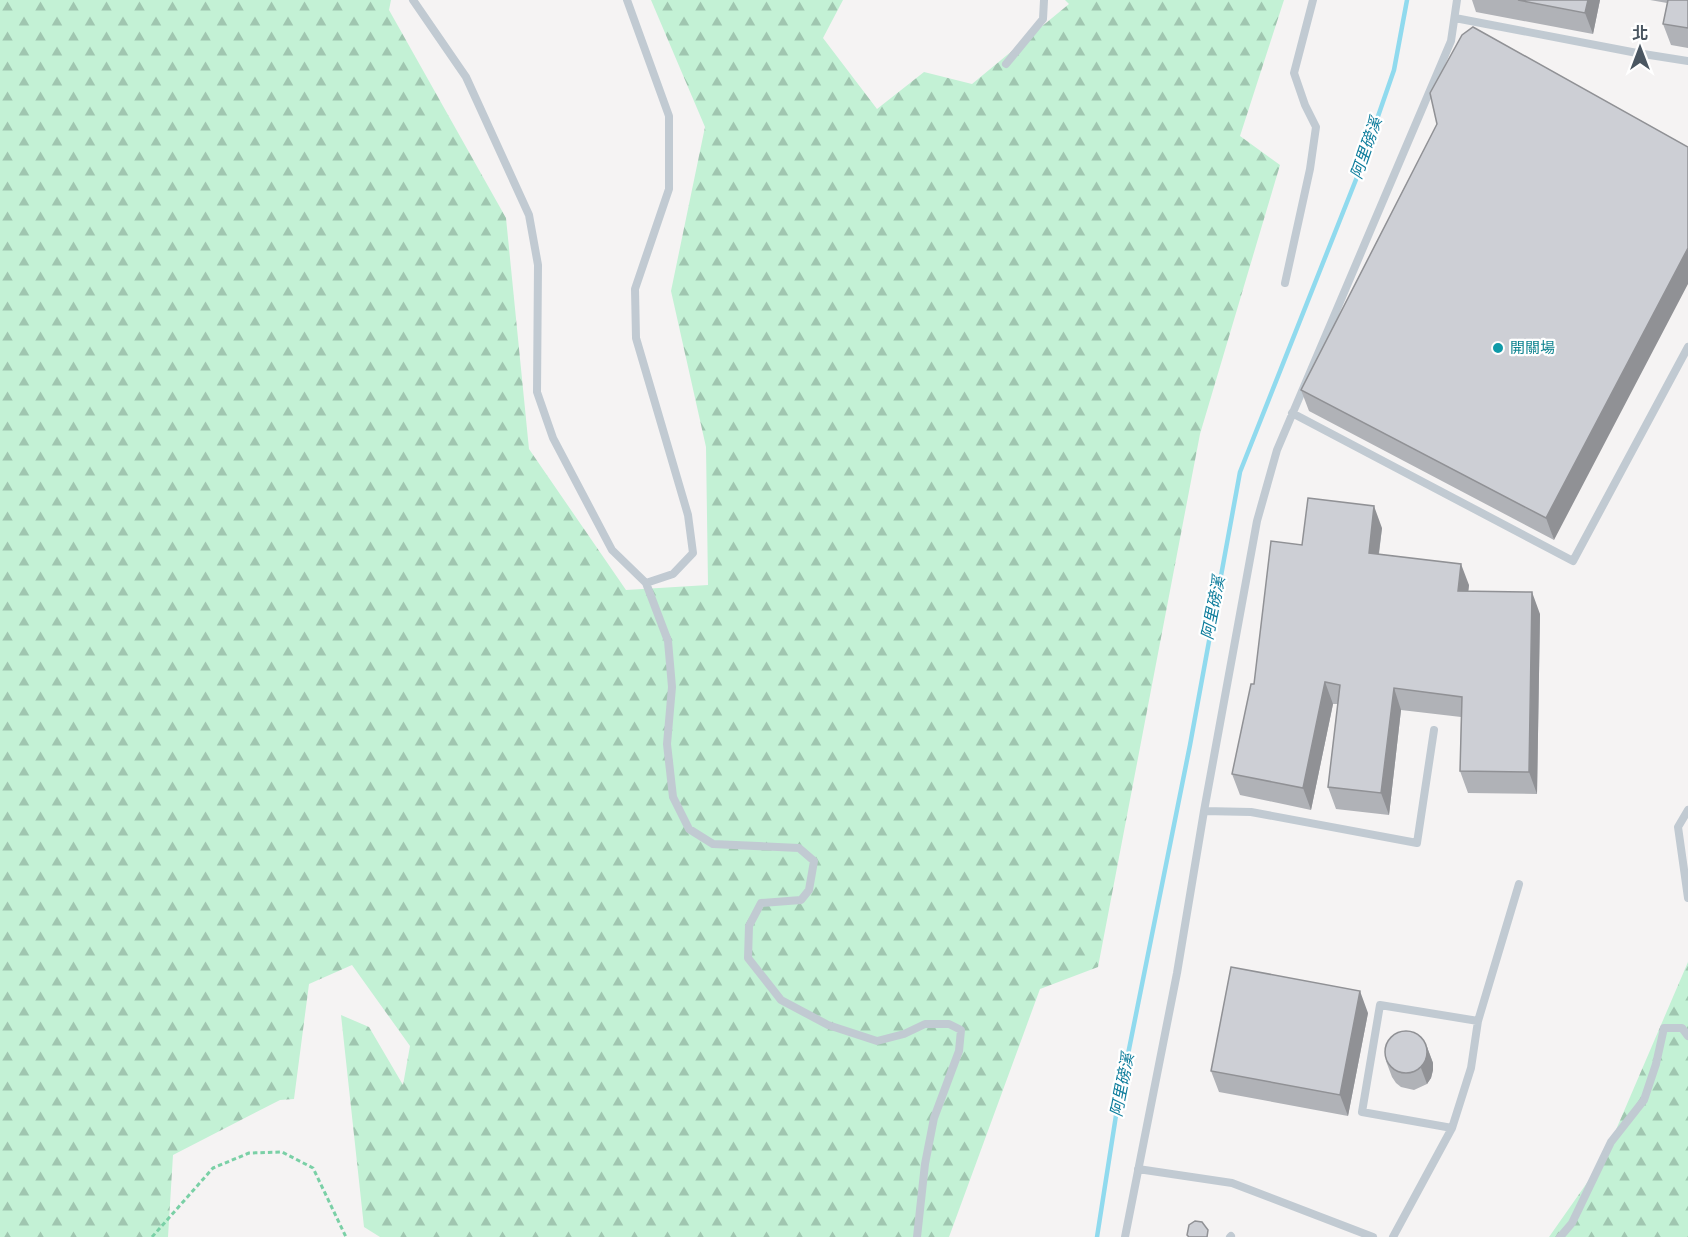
<svg xmlns="http://www.w3.org/2000/svg" width="1688" height="1237" viewBox="0 0 1688 1237" font-family="'Roboto Condensed','Noto Sans TC',sans-serif">
	<style>
		.forest { fill: url(#forest-firs) }
		.lines { fill: none; stroke-linecap: round; stroke-linejoin: round }
		.stream { stroke: #90daee; stroke-width: 4.5 }
		.path { stroke: #7ad0a6; stroke-width: 3; stroke-dasharray: 4.5 3; stroke-linecap: butt }
		.service { stroke: #c1cad2; stroke-width: 8 }
		.wall { fill: #b0b2b7 }
		.shaded-wall { fill: #909195 }
		.building { fill: #cdcfd5; stroke: #909195; stroke-width: 1.5 }
		.culture-dot { fill: #0f9aa8; stroke: #fff; stroke-width: 2 }
		.labels { text-anchor: middle; dominant-baseline: central; stroke-width: 4.5; stroke-linejoin: round; paint-order: stroke }
		.culture-label { font-size: 15px; fill: #0d838f; stroke: #fff; text-anchor: start }
		.water-label { font-size: 16px; font-style: italic; fill: #0c7c9b; stroke: #fff }
	</style>
	<defs>
		<pattern id="forest-firs" width="22" height="20" patternUnits="userSpaceOnUse" patternTransform="scale(1.5)"><rect width="22" height="20" fill="#c3f1d5"/><path d="M5 1l3.5 6h-7zM16 11l3.5 6h-7z" fill="#a0c6b0"/></pattern>
	</defs>
	<rect width="100%" height="100%" fill="#f5f3f3"/>
	<path class="forest" d="M0 0H391L389 10 506 218 529 449 626 590 708 585 706 447 671 291 705 127 651 0H843L823 38 877 109 924 72 972 84 1069 4 1065 0H1284L1240 136 1280 165 1200 434 1098 967 1040 989 949 1237H380L364 1227 341 1015 369 1027 403 1085 410 1046 352 965 309 984 294 1099 280 1100 173 1155 168 1237H0Z
		M1688 962V1237H1549L1603 1160Z"/>
	<g class="lines">
		<path class="stream" d="M1097 1237 1117 1109 1190 745 1240 472 1357 177 1394 70 1407 0"/>
		<path class="path" d="M152 1237 213 1168 249 1153 282 1152 313 1168 346 1237"/>
		<path class="service" d="M413 0 466 77 529 215 538 265 537 392 553 438 612 550 646 583 673 574 693 553 688 515 636 338 635 289 669 189V116L627 0
			M1455 18 1637 53 1688 61
			M1006 64 1043 19 1044 0
			M1285 283 1310 169 1316 127 1305 105 1294 73 1313 0
			M1292 413 1573 561 1688 347
			M646 583 668 641 672 687 667 744 673 797 689 829 713 844 799 848 814 861 809 890 801 900 761 903 749 926 748 958 781 1000 828 1025 877 1041 904 1034 925 1024H949L961 1030 959 1051 934 1118 925 1164 917 1237
			M1688 810 1678 827 1688 898
			M1204 811 1251 812 1417 843 1434 730
			M1478 1021 1519 884
			M1138 1169 1232 1183 1373 1237
			M1125 1237 1177 973 1204 811 1257 521 1277 450 1451 41 1457 0
			M1230 1237 1231 1236
			M1393 1237 1452 1128 1471 1068 1478 1021 1380 1005 1362 1112 1452 1128
			M1560 1237 1572 1223 1611 1142 1644 1100 1656 1064 1664 1028H1682L1688 1036"/>
	</g>
	<path class="wall" d="M1472 0H1600L1593 34 1476 12Z
		M1650 0H1688V48L1671 45 1663 24 1667 3Z
		M1437 124 1554 540 1309 411 1301 390Z
		M1382 528 1379 554 1469 585 1468 591 1540 614 1537 794 1468 793 1460 771 1461 717 1401 710 1389 815 1336 809 1328 787 1338 704H1333L1311 810 1240 795 1232 774 1254 684 1302 545Z
		M1368 1013 1348 1116 1219 1092 1211 1071Z
		M1427 1047 1433 1063V1070L1431 1078 1427 1084 1414 1090 1401 1087 1396 1083 1392 1077 1386 1061Z"/>
	<path class="shaded-wall" d="M1588 0H1600L1593 34 1585 13Z
		M1688 248V284L1554 540 1546 518Z
		M1374 506 1382 528 1376 574 1369 553Z
		M1461 564 1469 585 1466 613 1458 591Z
		M1532 592 1540 614 1537 794 1529 772Z
		M1325 682 1333 704 1311 810 1303 788Z
		M1394 688 1401 710 1389 815 1381 793Z
		M1360 991 1368 1013 1348 1116 1340 1095Z
		M1427 1047 1433 1063V1070L1431 1078 1427 1084 1421 1068Z"/>
	<path class="building" d="M1518 0H1588L1585 13Z
		M1668 0H1688V28L1663 24Z
		M1473 27 1688 147V248L1546 518 1301 390 1437 124 1430 93 1462 35Z
		M1308 498 1374 506 1369 553 1461 564 1458 591 1532 592 1529 772 1460 771 1462 697 1394 688 1381 793 1328 787 1340 685 1325 682 1303 788 1232 774 1251 684H1254L1271 541 1302 545Z
		M1231 967 1360 991 1340 1095 1211 1071Z
		M1385 1052a21 21 0 1 1 42 0a21 21 0 1 1-42 0Z
		M1195 1221 1202 1222 1208 1230 1207 1237H1189L1187 1235 1189 1225Z"/>
	<circle class="culture-dot" cx="1498" cy="348" r="6"/>
	<g class="labels">
		<g class="culture-label">
			<text x="1510" y="348">開關場</text>
		</g>
		<g class="water-label">
			<text transform="translate(1366 148) rotate(-71)">阿里磅溪</text>
			<text transform="translate(1213 608) rotate(-79)">阿里磅溪</text>
			<text transform="translate(1122 1085) rotate(-79)">阿里磅溪</text>
		</g>
	</g>
	<g transform="translate(1640 48)" stroke="#ffffff" stroke-width="4.5" paint-order="stroke">
	<path d="M0-4.5L10 22L0 15L-10 22Z" fill="#4a5661"/>
	<text y="-9" font-size="16" font-weight="bold" text-anchor="middle" fill="#4a5661">北</text>
	</g>
</svg>
